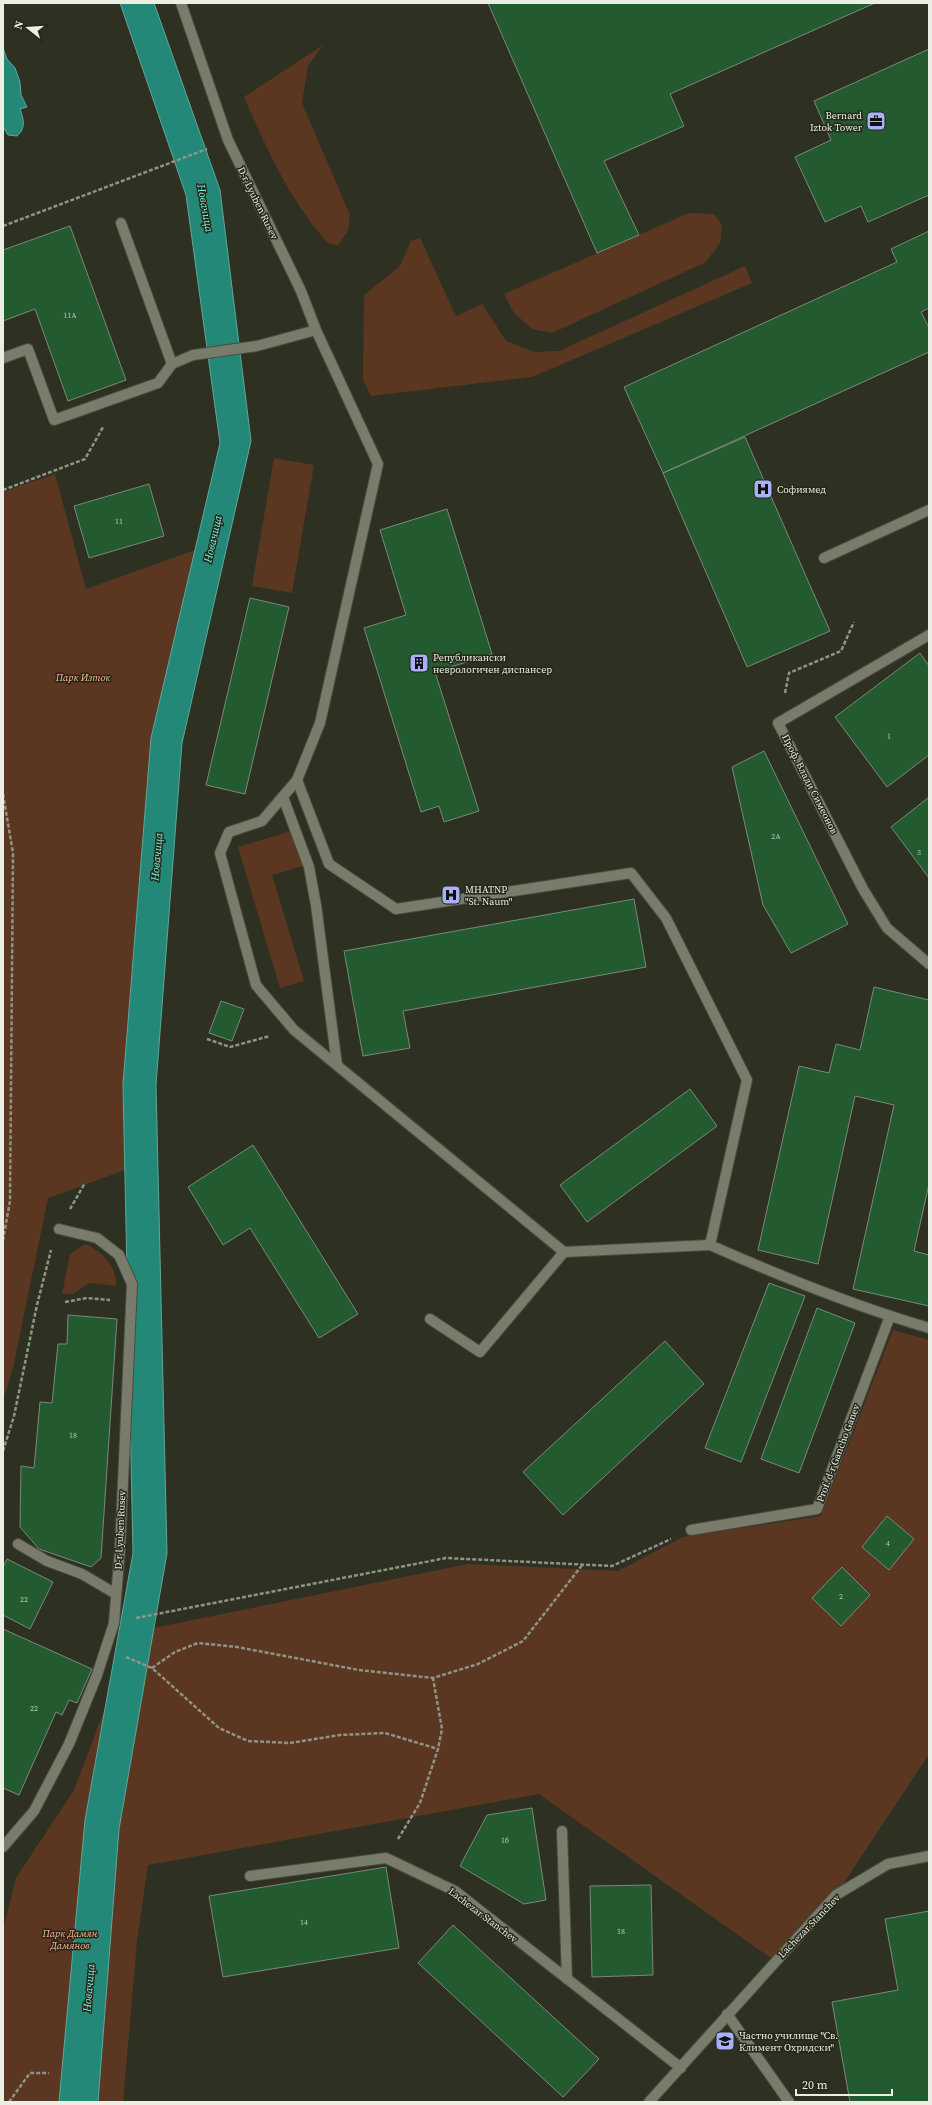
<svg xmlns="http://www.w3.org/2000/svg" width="932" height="2105" viewBox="0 0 932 2105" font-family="'Source Serif 4',serif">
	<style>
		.green { fill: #5b3722 }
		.water { fill: #248879; stroke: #60a799 }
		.building { fill: #235a2f; stroke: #7a897b }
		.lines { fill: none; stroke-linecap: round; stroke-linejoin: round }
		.minor-casing { stroke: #4a4c3e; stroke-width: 12 }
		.path { stroke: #909386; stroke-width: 2.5; stroke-dasharray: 4 2; stroke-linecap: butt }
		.minor { stroke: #797c6a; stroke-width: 10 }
		.labels { text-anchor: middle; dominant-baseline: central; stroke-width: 3; stroke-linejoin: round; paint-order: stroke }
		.number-label { font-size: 8px; fill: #bac9b7 }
		.poi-label { font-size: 10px; fill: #eceee4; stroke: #252718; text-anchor: start }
		.street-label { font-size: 10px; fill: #eceee4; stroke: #252718 }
		.park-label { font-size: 10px; font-style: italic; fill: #ffb992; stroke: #252718 }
		.water-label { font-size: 11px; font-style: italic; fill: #76fae4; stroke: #252718 }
	</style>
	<rect width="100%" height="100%" fill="#2e3121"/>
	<path class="green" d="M323 45 308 66 302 103 350 215 348 231 338 245 329 244C290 202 267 149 244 97Z
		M689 213 714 214 722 225 720 243 706 262 552 333 532 329 514 313 504 294Z
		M420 238 456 316 482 304 506 341 535 352 559 351 745 266 752 283 532 377 371 396 363 380 364 295 400 266 411 241Z
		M274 458 314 465 292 593 252 586Z
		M55 474 86 589 195 550 151 739 123 1084 125 1170 48 1198 13 1368 3 1401V492Z
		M295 830 306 865 272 875 304 981 280 988 238 847Z
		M85 1244C103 1252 117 1266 116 1286L89 1283 73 1294H62L70 1254Z
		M893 1330 929 1340V1754L836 1895 775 1961 539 1794 148 1865 137 1941 123 2102H3V1930L16 1878 74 1790 134 1632 468 1564 618 1571 683 1537 821 1516Z"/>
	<path class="water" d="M120 3H154L220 190 251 441 182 743 156 1085 167 1553 119 1829 98 2102H59L85 1820 133 1553 123 1084 151 738 220 443 186 195Z
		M3 48 7 59 15 68 20 82 21 95 27 107 20 109C24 120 26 128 17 136L8 135 3 127Z"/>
	<path class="building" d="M488 3H875L670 94 684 126 604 161 639 235 597 253Z
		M929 49V195L868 222 861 206 825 222 795 157 831 140 814 101Z
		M70 226 126 380 68 401 35 309 3 321V250Z
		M929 231V308L921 312 929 328V352L663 473 624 387 897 262 891 249Z
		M745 437 830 631 747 667 663 473Z
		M149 484 164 536 89 558 74 506Z
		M447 509 492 654 435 672 479 811 444 822 439 806 421 812 364 628 406 615 380 530Z
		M250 598 289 607 245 794 206 785Z
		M920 653 929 666V755L887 787 835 717Z
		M764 751 848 924 791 953 763 905 732 767Z
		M929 797V878L891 827Z
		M634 899 646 967 403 1011 410 1048 363 1056 344 951Z
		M874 987 929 1000V1184L914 1251 929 1255V1306L853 1289 894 1105 855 1096 818 1264 758 1250 799 1066 829 1073 836 1044 860 1050Z
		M221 1001 244 1009 232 1041 209 1033Z
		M690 1089 717 1126 587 1222 560 1185Z
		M253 1145 358 1314 319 1338 250 1228 223 1245 188 1187Z
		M769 1283 805 1296 741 1462 705 1448Z
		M817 1308 855 1323 799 1473 761 1459Z
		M68 1315 117 1319 101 1558 91 1567 39 1549 20 1527 21 1466 34 1468 40 1402 52 1403 58 1344H67Z
		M665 1341 704 1384 563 1515 523 1472Z
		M887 1516 914 1539 889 1570 862 1547Z
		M7 1559 53 1582 30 1629 3 1615V1567Z
		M842 1567 870 1595 841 1626 812 1598Z
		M3 1629 92 1669 77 1703 69 1700 62 1715 56 1712 19 1795 3 1788Z
		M532 1808 546 1900 524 1904 460 1866 487 1815Z
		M386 1867 399 1948 223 1977 209 1896Z
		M651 1885 653 1975 592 1977 590 1886Z
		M929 1911V2102H850L832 2002 898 1990 885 1919Z
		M453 1925 599 2059 563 2097 418 1963Z"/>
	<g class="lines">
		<g class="minor-casing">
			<path id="minor" d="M181 3 228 140 301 291 316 330 378 464 320 723 297 780 262 821 229 832 220 853 256 985 294 1030 564 1252 480 1352 430 1319
				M121 223 172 364 193 355 257 346 316 330
				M3 358 28 349 54 420 158 383 172 364
				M824 558 929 510
				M929 635 778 723 863 889 887 928 929 964
				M297 780 329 864 396 909 631 873 666 918 747 1080 710 1245C782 1277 854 1306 929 1328
				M283 797 309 867 316 905 337 1065
				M564 1252 710 1245
				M691 1530 817 1509 890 1316
				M18 1544 47 1561 82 1574 116 1594
				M562 1831 567 1979
				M3 1847 34 1811 69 1744 97 1675 114 1623 120 1548 132 1284 119 1255 97 1238 59 1229
				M250 1876 386 1858 455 1891 681 2068
				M727 2014 789 2102
				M649 2102 836 1895 888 1864 929 1856"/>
		</g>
		<path class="path" d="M3 226 207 149
			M3 490 85 459 103 427
			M785 693 789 673 841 651 854 622
			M3 794 13 853 10 1201 3 1240
			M207 1039 230 1047 270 1036
			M70 1209 85 1183
			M65 1302 87 1298 110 1300
			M3 1451 14 1416 37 1305 51 1250
			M136 1618 446 1558 612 1566 671 1539
			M126 1657 152 1668 219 1728 248 1741 290 1743 340 1735 385 1733 438 1749
			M152 1668 175 1652 198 1643 237 1647 359 1670 433 1678 478 1664 523 1641 583 1564
			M398 1839 420 1803 438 1749 442 1729 433 1678
			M9 2102 30 2073H49"/>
		<use href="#minor" class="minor"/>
	</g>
	<defs>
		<g id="office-square" transform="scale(1)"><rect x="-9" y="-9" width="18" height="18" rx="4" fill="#a8b0fc" stroke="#252718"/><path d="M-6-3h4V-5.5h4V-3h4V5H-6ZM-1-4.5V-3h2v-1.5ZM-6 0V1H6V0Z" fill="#111"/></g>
		<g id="hospital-square" transform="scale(1)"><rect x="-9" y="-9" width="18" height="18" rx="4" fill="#a8b0fc" stroke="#252718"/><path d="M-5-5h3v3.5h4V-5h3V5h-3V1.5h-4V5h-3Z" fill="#111"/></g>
		<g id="building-square" transform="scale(1)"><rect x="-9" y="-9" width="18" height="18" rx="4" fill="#a8b0fc" stroke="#252718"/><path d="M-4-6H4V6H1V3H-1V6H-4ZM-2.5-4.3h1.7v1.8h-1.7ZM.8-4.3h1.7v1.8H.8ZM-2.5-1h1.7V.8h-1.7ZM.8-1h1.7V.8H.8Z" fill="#111"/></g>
		<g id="school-square" transform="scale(1)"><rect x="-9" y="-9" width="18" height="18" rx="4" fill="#a8b0fc" stroke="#252718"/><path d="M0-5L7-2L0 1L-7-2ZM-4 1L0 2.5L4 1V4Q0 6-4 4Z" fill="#111"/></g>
	</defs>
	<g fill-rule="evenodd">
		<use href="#office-square" x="876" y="121"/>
		<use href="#hospital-square" x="763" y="489"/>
		<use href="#building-square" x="419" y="663"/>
		<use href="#hospital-square" x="451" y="895"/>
		<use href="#school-square" x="725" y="2041"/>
	</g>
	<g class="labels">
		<g class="number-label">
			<text x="70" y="315">11А</text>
			<text x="119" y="521">11</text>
			<text x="889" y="736">1</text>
			<text x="776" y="836">2А</text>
			<text x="919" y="852">3</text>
			<text x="73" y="1435">18</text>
			<text x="888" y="1543">4</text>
			<text x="841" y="1596">2</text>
			<text x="24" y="1599">22</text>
			<text x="34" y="1708">22</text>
			<text x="505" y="1840">16</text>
			<text x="304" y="1922">14</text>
			<text x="621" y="1931">18</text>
		</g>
		<g class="poi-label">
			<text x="862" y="115" text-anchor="end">Bernard<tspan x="862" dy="12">Iztok Tower</tspan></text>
			<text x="777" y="489">Софиямед</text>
			<text x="433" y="657">Републикански<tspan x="433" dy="12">неврологичен диспансер</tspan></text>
			<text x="465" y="889">MHATNP<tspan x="465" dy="12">"St. Naum"</tspan></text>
			<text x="739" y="2035">Частно училище "Св.<tspan x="739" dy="12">Климент Охридски"</tspan></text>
		</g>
		<g class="street-label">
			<text transform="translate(258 203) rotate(64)">D-r Lyuben Rusev</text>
			<text transform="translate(810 784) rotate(63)">Проф. Влади Симеонов</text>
			<text transform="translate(838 1453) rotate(-69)">Prof. d-r Gancho Ganev</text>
			<text transform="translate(120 1530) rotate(-87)">D-r Lyuben Rusev</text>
			<text transform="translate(483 1915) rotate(37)">Lachezar Stanchev</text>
			<text transform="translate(809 1926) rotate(-46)">Lachezar Stanchev</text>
		</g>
		<g class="park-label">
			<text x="83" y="677">Парк Изток</text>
			<text x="70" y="1933">Парк Дамян<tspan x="70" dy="12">Дамянов</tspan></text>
		</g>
		<g class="water-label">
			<text transform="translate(205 208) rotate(80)">Новачица</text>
			<text transform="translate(213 539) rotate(-77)">Новачица</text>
			<text transform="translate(157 857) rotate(-85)">Новачица</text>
			<text transform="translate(89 1988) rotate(-85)">Новачица</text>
		</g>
	</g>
	<rect width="932" height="2105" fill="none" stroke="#eceee4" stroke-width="8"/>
	<g transform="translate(28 28) rotate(287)" stroke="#252718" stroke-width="3" paint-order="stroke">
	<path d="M0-3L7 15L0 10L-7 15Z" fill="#eceee4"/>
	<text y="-6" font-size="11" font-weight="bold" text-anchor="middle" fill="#eceee4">N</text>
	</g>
	<path d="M796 2089v6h96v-6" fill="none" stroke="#eceee4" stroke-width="2"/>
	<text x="802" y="2089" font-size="12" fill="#eceee4" stroke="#252718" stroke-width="3" paint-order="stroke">20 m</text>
</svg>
